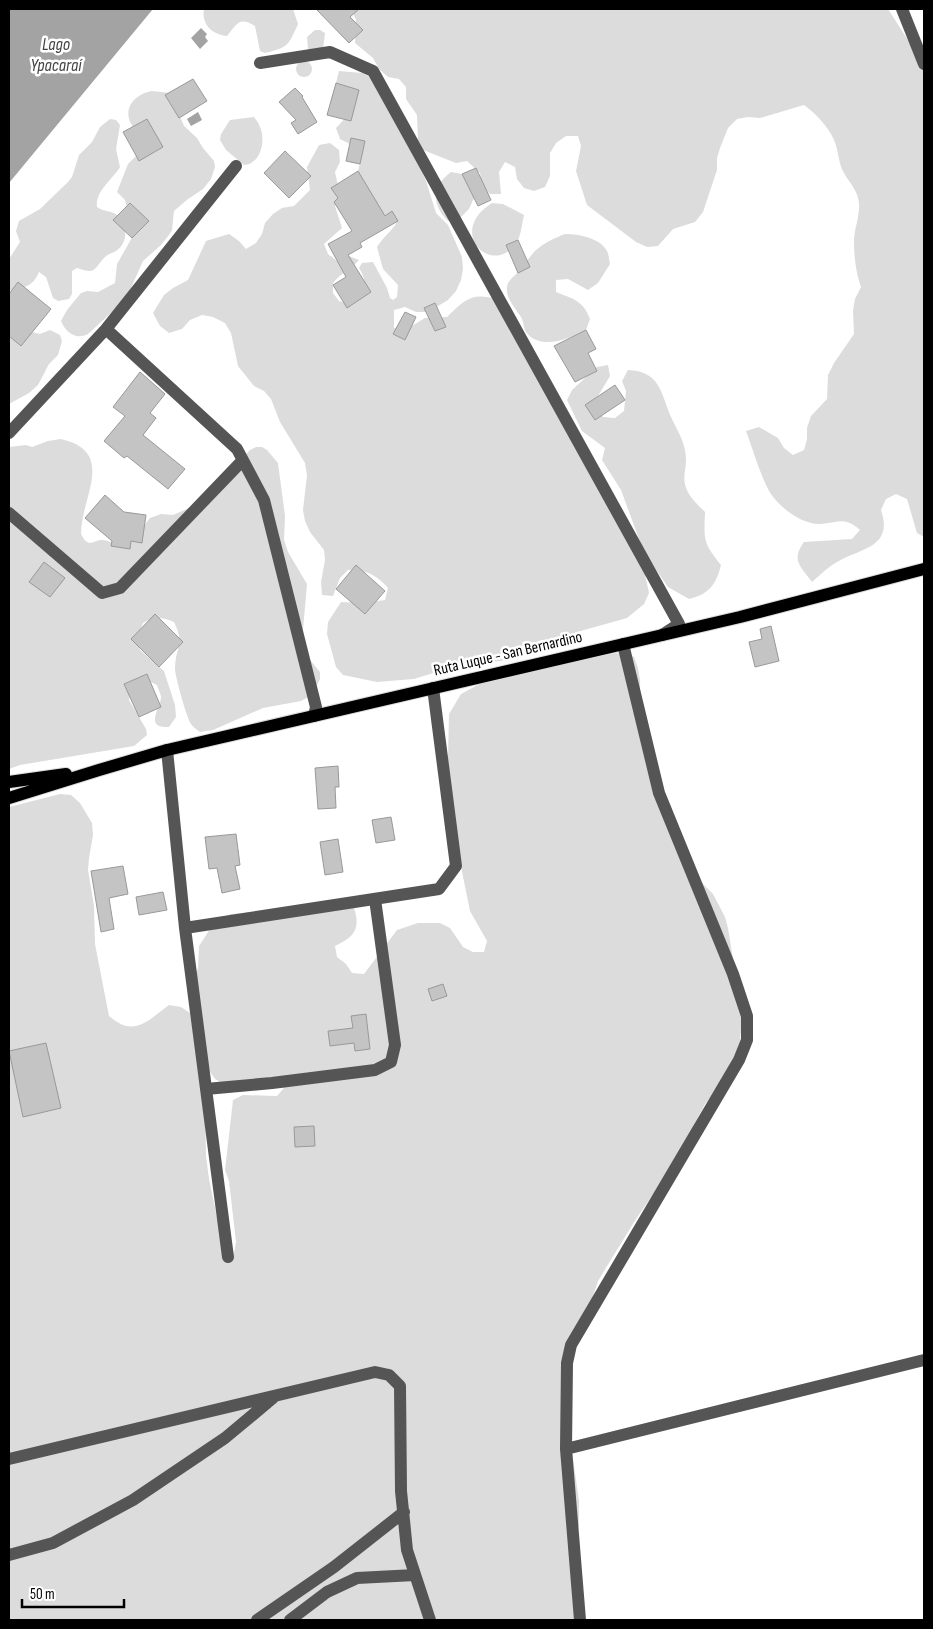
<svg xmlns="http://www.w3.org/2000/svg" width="933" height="1629" viewBox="0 0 933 1629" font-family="'Sofia Sans Condensed',sans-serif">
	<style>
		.green { fill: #dcdcdc }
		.water { fill: #a3a3a3 }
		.building { fill: #c4c4c4; stroke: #999 }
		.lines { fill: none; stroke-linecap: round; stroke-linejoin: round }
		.major-casing { stroke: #dbdbdb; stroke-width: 14 }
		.minor { stroke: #555; stroke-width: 12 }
		.major { stroke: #000; stroke-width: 12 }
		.labels { text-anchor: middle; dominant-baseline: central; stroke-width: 5; stroke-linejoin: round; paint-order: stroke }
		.street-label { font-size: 16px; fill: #000; stroke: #fff }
		.water-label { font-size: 18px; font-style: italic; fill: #444; stroke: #fff }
	</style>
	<rect width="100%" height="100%" fill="#fff"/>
	<path class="green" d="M204 9H293L298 24C288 46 289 47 265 53L260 51 255 26C239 16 237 24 227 36 212 35 201 24 204 9Z
		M351 9H888L924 65V537L917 533 907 499 896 494 886 499 881 510C894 548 860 548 837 562 828 567 820 575 812 582 800 566 791 560 804 542L852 539 860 530C844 516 839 523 821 524 801 525 777 506 768 489 759 471 753 450 746 431L759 427 778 438 784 448 793 455 804 450 807 439V428L811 416 827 399 828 375 834 363 854 334 853 310 855 299 861 287C856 273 854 257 854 242 854 229 860 216 859 204 858 190 850 184 844 173 838 163 839 151 834 140 828 126 816 114 804 105L760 118 748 117 737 119 728 128 720 148 717 158V170L703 212 695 222 673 229 658 246 647 247 636 242 587 205 576 171 581 146 578 136H566L556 143 550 153V176L545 187 534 191 524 188 517 179 515 167 505 162 499 172 501 194H490L482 186 480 173 467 161 456 163 423 150 418 140 417 115 406 99V87L399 79 388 77 379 69 373 58 355 43 356 20Z
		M315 30H320L325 33 323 49 313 53 308 49 307 37Z
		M296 69a8 8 0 1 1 16 0a8 8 0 1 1-16 0Z
		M339 71 362 73 372 78 404 129 426 181 436 213 448 225 462 257 463 269 461 280 456 291 448 300 428 312H416L405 307 394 310V328L405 330 425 318 447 317C464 301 471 292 495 299L644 570 649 593 644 604 627 618 570 634 514 659 449 668 414 679 377 682 343 675 336 667 327 634 328 622 341 602 363 603 385 600 388 588C377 575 365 569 348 570L340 578 333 596 322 595 321 582 325 560 324 550 310 532 305 521 303 510 307 475 305 463 280 422 271 399 264 391 254 386 238 366 231 333 225 323 213 317 202 315 190 320 182 329 169 333 160 326 153 313 164 295 173 288 188 280 206 241 229 234 239 241 246 249 256 243 262 234 265 223 273 214 282 208 294 206 310 190 307 167 319 145 330 143 339 150 340 162 335 172 340 195 335 206 342 228 324 244 328 254 337 261 349 256 359 260C351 269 341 273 333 283V293L339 301 350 304C363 290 370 286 359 268L362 263 373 262 387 288 390 298 393 300 397 297 398 285 383 269 377 247C383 237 392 231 397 222L384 220 371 209 375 199 368 192 358 171 362 155 350 144 340 139 336 128 351 112V101L336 83Z
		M152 91 170 93 184 126 197 138 203 148 214 161 215 167 211 179 203 189 188 199 174 211 172 230 169 235 161 245 143 261 126 299 88 334C76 340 66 333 61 321L67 310 81 293 87 291 98 292 115 283 117 264 134 234 125 200 117 192 128 164 136 156 145 139C141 135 136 131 133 127 121 110 134 94 152 91Z
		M254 117C256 120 259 123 260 127 266 140 261 164 244 165L226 150 220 140 221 134 230 120Z
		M110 119 116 120 120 125 116 149 120 167C113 179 95 191 97 207 103 212 112 210 118 216 128 227 128 243 116 251 113 253 108 254 105 257 93 269 97 275 77 268L72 271V294L69 299 58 301 53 298 46 277 39 272C33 286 25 288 11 290L9 292V259L20 242 16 231 19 221 40 209 68 182 72 177 79 155 92 142 100 127Z
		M451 172 462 174 471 181 474 198 469 209 460 218 448 221C431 204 432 186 451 172Z
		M492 203 503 204 524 215C522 224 521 235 517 242 493 279 445 232 492 203Z
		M565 234C579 234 600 238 607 251 609 255 609 260 610 264L598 283 588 290 568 279 556 280V292C573 299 583 300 590 319L586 330C569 339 540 351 526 332 523 327 524 322 521 317 516 309 507 300 507 290 506 281 513 278 518 272 525 265 529 257 535 251 543 243 555 238 565 234Z
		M50 330 60 335 62 341 58 355 49 364 38 385 29 393 9 404V340L12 336 28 331 40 334Z
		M608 365 610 376 598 396 595 407 603 417 615 418 624 411 626 391 622 381 628 370C660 371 661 393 671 417 678 432 686 443 686 460 686 468 683 476 685 484 687 495 697 504 705 512 704 541 703 542 721 565 716 585 709 594 689 599L668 587 648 558 642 547 621 490 602 460 605 448 582 431 567 400 572 390 597 367Z
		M61 439C117 452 81 497 81 534 89 550 93 539 103 540 107 540 112 543 116 544L136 536 150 518 161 514 173 515 194 506 212 489 250 450 256 447H262L267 450 278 463 285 516 284 540 288 552 307 584 302 641 305 654 320 672V679L312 695 301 701 263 708 213 730 200 732C197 730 193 727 191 724 187 718 174 674 175 667 176 646 185 644 174 622 162 617 154 616 143 623L136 640 140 650 164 671 175 705 176 717 169 727C143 728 161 708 161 697 161 694 158 689 157 685L147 680 131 689 129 700 146 729 147 735 134 746 20 765 9 769V447L26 445 32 447 48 441Z
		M623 653 634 657 638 668 640 680 641 734 689 870 713 894 725 917 728 928 742 1016 740 1041 727 1075 705 1104 670 1170 636 1219 604 1271 598 1281 583 1326 572 1347 569 1430 579 1501V1524L574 1549 581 1620H9V807L60 794 71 795 80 803 92 823 93 835 89 858 88 870 94 906 95 944 109 1016C134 1038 147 1021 169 1005L181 1007 190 1013 205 1107 206 1156 209 1179 224 1251 234 1253 236 1242 229 1181 225 1170 233 1100 243 1095 277 1096 284 1088 226 1085 215 1079 208 1069 191 989 198 968 199 946 212 926 220 918 231 914 254 912 354 908C361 929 354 937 335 946L337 957 346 964 352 973 364 974 397 930 418 923H440L450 928 463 947 473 952H484L487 941 470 911 458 852 448 759 449 714 461 694 500 673 600 654Z"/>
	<path class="water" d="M9 9H153L9 183Z
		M201 28 207 34 205 37 208 41 200 49 191 38Z
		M198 112 202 120 191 126 187 119Z"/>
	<path class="building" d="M316 9H359L350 17 363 30 349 43Z
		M193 79 207 101 179 118 165 95Z
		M336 83 359 90 351 121 327 115Z
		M295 88 303 96 302 97 317 122 298 134 291 123 296 120 279 102Z
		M147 119 163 147 139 161 123 132Z
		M351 138 365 141 360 164 346 161Z
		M285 151 311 176 289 198 264 173Z
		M476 168 491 200 478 206 462 174Z
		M358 171 385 216 392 211 398 221 360 243 362 247 348 255 371 292 347 308 333 285 346 277 328 244 352 231 334 202 338 198 331 188Z
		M130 203 149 221 132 238 113 220Z
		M518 240 530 267 518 273 506 245Z
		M18 282 51 309 21 346 9 336V294Z
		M435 303 446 327 435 331 424 308Z
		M405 312 416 317 405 340 393 334Z
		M586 330 596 349 588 353 597 371 575 382 554 346Z
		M140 372 165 394 150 413 156 418 143 435 185 469 168 489 127 456 124 458 104 441 125 416 113 407Z
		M615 385 625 400 595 420 585 405Z
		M105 495 124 512 146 515 142 543 131 541 130 549 111 546 112 541 85 518Z
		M44 562 65 578 50 597 29 582Z
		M356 565 385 591 365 614 336 589Z
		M155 614 183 642 159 667 131 639Z
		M771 626 779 661 755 667 749 642 762 639 760 629Z
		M147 674 161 707 139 717 124 684Z
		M338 766 339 787H335L336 808 318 809 315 768Z
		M391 817 395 840 376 843 372 820Z
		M236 834 240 865 235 866 240 889 222 893 217 868 209 869 205 837Z
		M338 839 343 872 325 875 320 842Z
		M123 866 128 894 109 898 114 929 101 932 91 871Z
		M163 892 167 910 139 915 136 897Z
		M443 984 447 996 432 1001 428 989Z
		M366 1014 370 1049 355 1051 354 1043 330 1046 328 1031 353 1028 351 1016Z
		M46 1043 61 1108 23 1117 9 1051Z
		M314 1126 315 1146 295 1147 294 1127Z"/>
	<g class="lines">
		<g class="major-casing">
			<path id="major" d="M9 782 66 774
				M9 798 99 770 167 750 740 617 924 569"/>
		</g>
		<path class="minor" d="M902 9 924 64
			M260 63 330 52 373 71 679 624 662 635
			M106 329 237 449 264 500 316 707 314 716
			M9 433 106 329 236 166
			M9 513 102 593 120 588 243 460
			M167 750 185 928 228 1257
			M185 928 439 889 456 866 433 688
			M206 1089 272 1083 375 1070 391 1062 395 1045 375 899
			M566 1449 924 1360
			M9 1459 375 1372 389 1375 400 1386 401 1491 407 1550 430 1620
			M9 1555 53 1543 133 1500 225 1438 273 1398
			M257 1620 334 1567 404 1512
			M290 1620 327 1592 357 1578 415 1575
			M580 1620 566 1449 567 1363 571 1345 739 1060 747 1040V1016L733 974 659 793 623 644"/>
		<use href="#major" class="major"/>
	</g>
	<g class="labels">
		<g class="street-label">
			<text transform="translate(508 654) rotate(-13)">Ruta Luque - San Bernardino</text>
		</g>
		<g class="water-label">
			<text x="56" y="44">Lago<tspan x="56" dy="21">Ypacaraí</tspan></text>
		</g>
	</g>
	<rect width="933" height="1629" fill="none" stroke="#000000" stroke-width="20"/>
	<path d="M22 1599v8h102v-8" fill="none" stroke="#000000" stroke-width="2.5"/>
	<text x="30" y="1599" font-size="15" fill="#000000" stroke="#ffffff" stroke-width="4" paint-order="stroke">50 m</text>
</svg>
